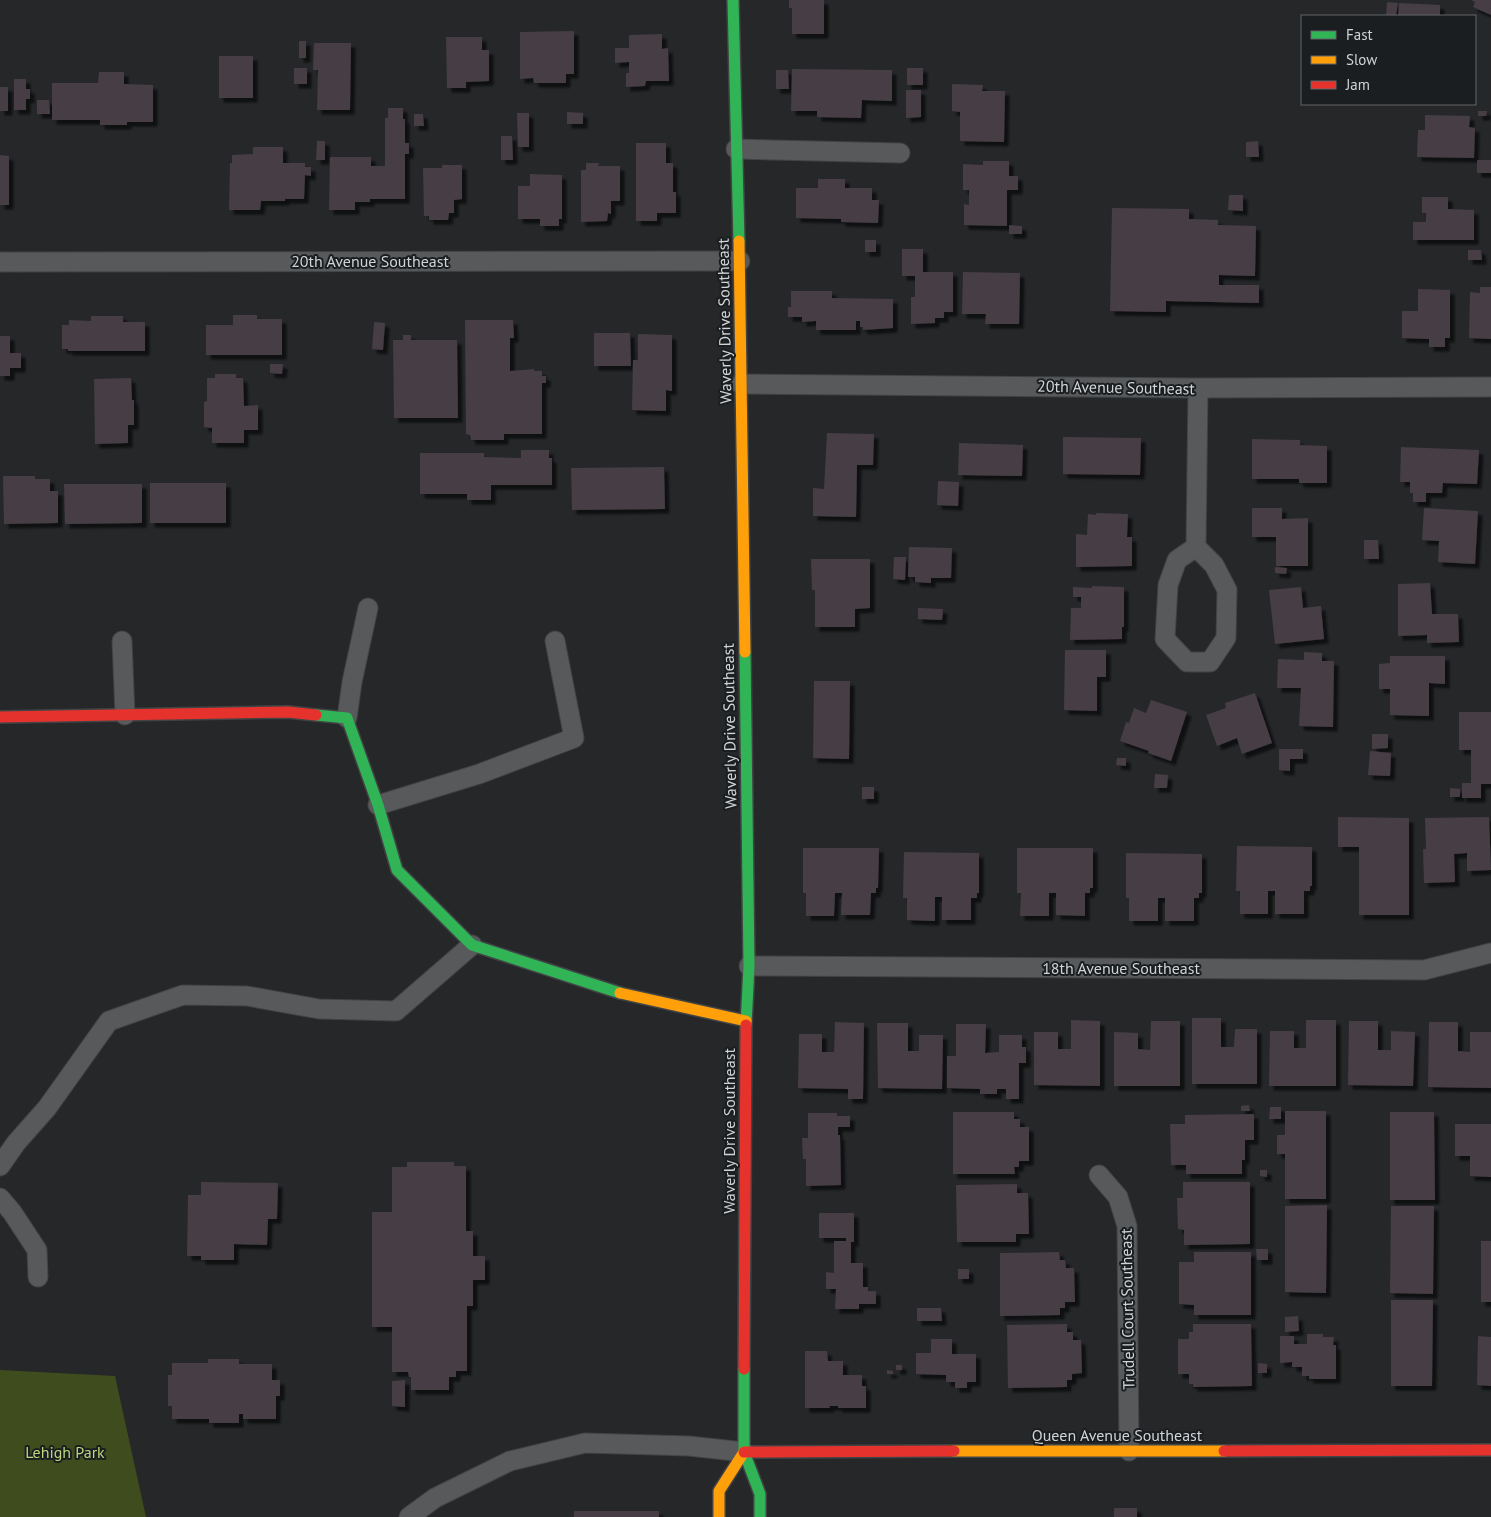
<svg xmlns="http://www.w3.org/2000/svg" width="1491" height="1517" viewBox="0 0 1491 1517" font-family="'PT Sans',sans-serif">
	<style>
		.green { fill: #3f4c1d }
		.building { fill: #463d44; filter: url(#shadow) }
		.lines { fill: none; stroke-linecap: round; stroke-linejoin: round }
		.street-casing { stroke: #414345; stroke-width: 21 }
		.fast-casing { stroke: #414345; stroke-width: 14 }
		.slow-casing { stroke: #414345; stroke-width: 14 }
		.jam-casing { stroke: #414345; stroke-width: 14 }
		.street { stroke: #57595a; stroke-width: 19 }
		.fast { stroke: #30b455; stroke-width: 11 }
		.slow { stroke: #ff9f0a; stroke-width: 11 }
		.jam { stroke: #e5322d; stroke-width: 11 }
		.labels { text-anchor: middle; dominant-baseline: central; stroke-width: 4; stroke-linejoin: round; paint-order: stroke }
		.street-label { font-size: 16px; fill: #d1d4d7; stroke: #1a1e21 }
		.park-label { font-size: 16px; fill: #bad77a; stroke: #1a1e21 }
	</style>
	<defs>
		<filter id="shadow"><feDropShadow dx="4.5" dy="4.5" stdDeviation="1" flood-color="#0009"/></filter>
	</defs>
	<rect width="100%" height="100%" fill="#252729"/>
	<path class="green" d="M0 1370 115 1376 146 1517H0Z"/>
	<path class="building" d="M789 0H824V34H792V8H789Z
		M1471 0H1491V15L1473 7 1475 2Z
		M1387 2 1398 3 1396 16H1386Z
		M1399 3 1440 5V16H1398Z
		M574 31V74H566V83H534L533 78 520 79V32Z
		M662 34V49L668 48 669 81H646L645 86 626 87V73H629V62L615 63V48H629V35Z
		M446 37H482V50H489V81L466 82V88H447Z
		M299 41H306V58H299Z
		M314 43H351L350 110H317L318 70H313Z
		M219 56H253V98H219Z
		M294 68H307V84H294Z
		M907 68H923V85H907Z
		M792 69 892 70V101L862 100 861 118 817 117V111H791Z
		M776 70H788L789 89H776Z
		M99 72H124V84L153 85V122H127V125H100V120H52V83H98Z
		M14 79H26V89H30V99H26V110H14Z
		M952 84 983 85 982 91H1005L1004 142 960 141V112L952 111Z
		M0 87H8V111H0Z
		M906 90H921V117L906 118Z
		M37 100H49L50 114H37Z
		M388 108H403V119H405V143H409V154H405V199H370V202H355V210H329L330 157H371V166H385V118H388Z
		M1478 111H1487L1486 116H1478Z
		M567 112 583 113V124H567Z
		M517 113H529V147H518Z
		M414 114H423L424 126H414Z
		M1425 115 1470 116 1469 127 1475 128 1474 158 1417 157 1418 130H1425Z
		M501 136H512L513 160H501Z
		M317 141H325V160H316Z
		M1258 141 1259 157H1246V142Z
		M636 143H666V163H673V192H676V213H657V221H636Z
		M253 147H283V163H305V167H311V176L305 175 304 199H285V201H261L260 210H229L230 163H232V155L253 154Z
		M0 155 9 156V205H0Z
		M1477 160H1491V173H1477Z
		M983 161H1009V176H1018V190H1007V226L964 225V204L969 205V190H963V164L983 165Z
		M586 163H599L598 166H620V201H611V214L608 213 607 221 581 222V170H586Z
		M442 165H462V199L454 200V213H449L448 220H429V216H424L423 168H442Z
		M530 174 562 175V219H559V226H540V219H518V186H530Z
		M818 179H845V188H872V200H879L878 223 841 222V219L796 218V188H818Z
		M1229 195H1243V211L1228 210Z
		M1422 197H1448V209L1474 210V240H1413V222H1426V213H1422Z
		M1112 208 1189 209V219L1218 220V225L1256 226 1255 276 1219 275V285H1259V303L1166 301V312L1110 311Z
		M1009 225 1022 226V234H1009Z
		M865 240H876V252H865Z
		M902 249H923V272H953V312H944V318H935V323L911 324V297H915V276H902Z
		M1468 250H1481L1482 260H1468Z
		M963 272 1020 273 1019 324H985L986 314H962Z
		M1480 287H1491V339L1469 338 1470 292 1480 293Z
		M1418 289 1450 290V338H1445V347H1429V339L1402 338V311H1418Z
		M791 291H832V298L893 299V328L863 330V327H860V321H856V330H816V321L802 322V317H788V307H791Z
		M233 315H257V319H282V355H206V325H233Z
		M91 316H123V322H145V351H68V349H62V325H69V320L91 321Z
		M465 320H513L514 338H510V371L534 369V371H542V376H546V383H542V434H504V440H471L470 435 466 434Z
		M374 322 385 323 383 350 372 349Z
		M594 333H630L631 366H594Z
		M638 334 672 335V391L666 390V411L632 410 633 360H638Z
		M403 335H411V340H457L458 418H394L393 340H403Z
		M0 336H10V353H21V368H10V376H0Z
		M270 364H283L282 374 270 373Z
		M215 374H236V378H243L244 406 258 405V430H244V443H212V428L204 427V402L207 401V378H215Z
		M131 378 132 400H134V425H128V443L95 444 94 379Z
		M827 433 874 434 873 465H857L856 517 813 516V488L824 489Z
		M1063 437 1141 438 1140 475 1063 474Z
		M1252 439 1300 440V445L1327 446V483H1299V479H1252Z
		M959 443 1023 445 1022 476 958 475Z
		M1401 447 1479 450 1477 484 1443 483 1442 493H1426V502H1413V493H1410V482H1400Z
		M521 450H549V458H552V485H491V500H467V494H420V453H484V457L521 458Z
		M664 467 665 509 572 510 571 468Z
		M3 476H35V479H50V491H58V523L4 524Z
		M938 481 959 482 958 506 937 505Z
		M150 483H226V523H150Z
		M64 484H142V523L65 524Z
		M1252 508H1282V519L1308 518V566H1276V537H1252Z
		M1424 508 1478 511 1475 564 1438 562 1439 541 1422 540Z
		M1096 513 1128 514 1127 537H1132V566L1076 567V534L1087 535 1088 514 1096 515Z
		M1364 540H1378L1379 559H1364Z
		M909 547 952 548 951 578H931V583L915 582V577H908Z
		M894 557H906L905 580 893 579Z
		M811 559H870V608L855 609V627H815V590H812Z
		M1275 567 1287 568 1286 574 1275 573Z
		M1430 583 1432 614H1458L1459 642 1427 643V635L1398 636V584Z
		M1092 586 1124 587V627H1122V639L1070 640 1071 608H1081V597H1073V587L1092 588Z
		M1301 587 1303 608 1321 606 1324 639 1275 644 1269 590Z
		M918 608 943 609 942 620 918 619Z
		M1065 650H1106V677H1097V711L1064 710Z
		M1304 652 1322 653V661H1334L1333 727 1299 726 1301 688H1277L1278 659 1304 660Z
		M1390 656H1445V684L1429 683V716L1390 715V689H1379V664L1390 663Z
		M814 681H850L849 759 813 758Z
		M1255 693 1272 743 1242 754 1237 738 1217 746 1206 715 1226 708 1225 703Z
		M1151 700 1187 712 1171 761 1148 753 1149 751 1120 741 1126 722 1129 723 1134 708 1146 713Z
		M1459 712H1491V784H1481V798H1462V783H1471V750H1459Z
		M1372 734H1388V748L1372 749Z
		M1279 749H1303V759H1290V771L1279 770Z
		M1370 751 1391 753 1390 776 1368 775Z
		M1117 758H1126V766L1116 765Z
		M1155 774 1168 775 1167 788H1154Z
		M862 787H874V799H862Z
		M1450 788 1460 789V797H1450Z
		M1338 817 1409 818V915H1359V847H1338Z
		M1489 817 1491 870 1467 871V853L1454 854 1455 882 1424 883 1423 849H1426L1425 818Z
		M1237 846 1312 847V886H1310V891H1304V914H1275V891H1268V914H1240V891H1236Z
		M803 848H879L878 888H876V893H871L870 915H841L842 893H835L834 916H806V893H803Z
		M1017 848H1093V888H1090V893H1085V916L1056 915V893H1049V916H1020L1021 893H1017Z
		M904 852 979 853V893H977V898H971V920H942V897H935V921L907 920V898H903Z
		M1126 853 1202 854V893H1199V898H1194V921H1165V898H1158V921H1129V898H1126Z
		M1192 1018H1221V1047H1234L1235 1029H1257V1084H1192Z
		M1071 1020 1100 1021V1086L1034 1085V1032H1058V1049H1071Z
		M1306 1020H1336V1086H1269L1270 1031H1294V1048H1306Z
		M1151 1021H1180V1086H1114V1032L1138 1033V1049L1150 1050Z
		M1349 1021H1378V1050H1391V1031L1415 1032 1413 1086 1348 1085Z
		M835 1022 864 1023 863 1099H848V1089L798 1088 799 1034H822V1052H834Z
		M1429 1022H1458V1051L1470 1052V1032H1491V1088L1428 1087Z
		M877 1023H908V1051H919V1035H943L942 1089 878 1088Z
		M956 1024H986L985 1053 999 1052V1035H1022V1047H1026V1063H1019V1099H1006V1089H997V1094H980V1089L947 1088V1056H956Z
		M1249 1105 1250 1111H1241V1106Z
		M1270 1107H1281V1119H1269Z
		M1285 1111H1326V1199H1285V1154H1277V1135H1285Z
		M953 1112H1014V1119H1020V1127H1029V1161H1019V1167H1014L1015 1174H953Z
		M1390 1112H1434L1435 1200H1390Z
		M808 1113H837V1116H850V1127H838V1135H840L841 1185 806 1186V1159H803L802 1138H808Z
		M1254 1114V1140H1245V1160H1242V1174H1186V1165H1171L1170 1124H1185V1115Z
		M1455 1124H1491V1177L1470 1176V1156H1455Z
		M407 1162H454V1166H466V1231H473V1256H485V1280H473V1306H467V1371H456V1377H449V1390H411V1377H409L408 1372H392V1327H372V1212H392V1167H407Z
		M1260 1170H1267V1177L1260 1176Z
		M201 1182 278 1183 277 1219H268L267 1245 234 1244V1260H201V1256H187L188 1195H201Z
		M1183 1182H1250V1244L1184 1245V1230L1178 1229 1177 1198H1183Z
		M1017 1184V1193H1028L1029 1234H1016V1242H957L956 1185Z
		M1327 1205 1326 1293 1285 1292V1206Z
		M1391 1206H1434L1433 1294 1390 1293Z
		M819 1213H854V1242H851V1263H863V1287H868V1291H876V1304H859V1309H835L836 1289H826V1272L834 1273V1241H846V1238H819Z
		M1481 1241H1491V1302H1481Z
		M1256 1249H1268V1260H1257Z
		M1059 1252 1060 1260H1065L1066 1268H1074L1075 1302H1065V1308H1060V1315L1000 1316V1253Z
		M1194 1252H1251V1315H1194V1305L1179 1304V1262H1194Z
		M958 1269H969V1279H958Z
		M1391 1300H1433L1432 1386H1391Z
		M917 1308H941L942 1321H917Z
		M1298 1316 1299 1331 1285 1332V1317Z
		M1067 1324V1332H1073V1340H1081L1082 1373 1072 1374V1380H1067V1387L1008 1388 1007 1325Z
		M1193 1324H1251L1252 1386 1193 1387V1384H1189V1374H1178V1339H1189V1332H1193Z
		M1307 1334H1323V1337H1334L1333 1345H1336V1379H1309V1376H1302V1367H1292V1362L1280 1363V1336H1294V1344H1307Z
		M1478 1336 1491 1337V1386L1477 1385Z
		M931 1339H952V1354H976V1382H967V1388H955V1382H946V1375L916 1374V1353H931Z
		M805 1351H827L828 1361H843V1375H862V1386H866V1408H838V1406H829L830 1408H805Z
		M208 1359H239V1364H272V1380H280V1396H276V1419H243V1414H239V1423H209V1419H172V1406H168V1375H172V1363H208Z
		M1258 1363 1267 1364V1373H1258Z
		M896 1365H902V1370H896Z
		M887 1370 893 1371V1374H887Z
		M405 1380V1407L392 1406V1381Z
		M1114 1508H1137V1517H1114Z
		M574 1511H659V1517H574Z"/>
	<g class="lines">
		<g class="street-casing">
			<path id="street" d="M736 149 900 153
				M0 262 740 261
				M741 384 1198 388 1491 387
				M1196 547 1177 560 1168 585 1165 639 1187 662H1210L1226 638 1227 590 1214 565 1196 547 1198 388
				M122 641 125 715
				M347 718 352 682 368 608
				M378 805 479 774 574 738 555 641
				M749 966 1424 970 1491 953
				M0 1166 16 1143 47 1108 109 1021 183 995 247 996 319 1009 396 1011 472 945
				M1099 1175 1118 1197 1127 1226 1129 1451
				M0 1198 12 1212 37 1250 38 1277
				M409 1517 435 1498 510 1461 585 1443 689 1446 744 1452"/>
		</g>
		<g class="fast-casing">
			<path id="fast" d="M733 0 739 241
				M745 652 749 966 746 1025
				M316 715 347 718 378 805 397 870 472 945 620 993
				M744 1369V1452L760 1494V1517"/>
		</g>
		<g class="slow-casing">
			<path id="slow" d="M739 241 745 652
				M620 993 746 1021
				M954 1451H1224
				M719 1517V1491L744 1452"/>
		</g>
		<g class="jam-casing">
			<path id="jam" d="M0 717 288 712 316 715
				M744 1369 746 1025
				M1224 1451 1491 1450
				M744 1452 954 1451"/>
		</g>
		<use href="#street" class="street"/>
		<use href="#fast" class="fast"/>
		<use href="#slow" class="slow"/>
		<use href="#jam" class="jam"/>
	</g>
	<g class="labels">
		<g class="street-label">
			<text x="370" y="261">20th Avenue Southeast</text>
			<text transform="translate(724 321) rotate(-91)">Waverly Drive Southeast</text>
			<text transform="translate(1116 387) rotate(1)">20th Avenue Southeast</text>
			<text transform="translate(729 726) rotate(-91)">Waverly Drive Southeast</text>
			<text x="1121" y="968">18th Avenue Southeast</text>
			<text transform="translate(729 1131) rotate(-90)">Waverly Drive Southeast</text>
			<text transform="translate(1127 1309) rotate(-91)">Trudell Court Southeast</text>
			<text x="1117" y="1435">Queen Avenue Southeast</text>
		</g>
		<g class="park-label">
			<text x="65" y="1452">Lehigh Park</text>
		</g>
	</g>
	<rect x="1301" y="15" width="175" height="90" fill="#1a1e21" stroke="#63676a"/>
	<rect x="1311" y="31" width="25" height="8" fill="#30b455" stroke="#63676a"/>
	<text x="1346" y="40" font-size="15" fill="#d1d4d7">Fast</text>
	<rect x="1311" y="56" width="25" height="8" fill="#ff9f0a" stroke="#63676a"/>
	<text x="1346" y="65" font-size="15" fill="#d1d4d7">Slow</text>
	<rect x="1311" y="81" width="25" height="8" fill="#e5322d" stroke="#63676a"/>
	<text x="1346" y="90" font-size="15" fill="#d1d4d7">Jam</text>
</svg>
